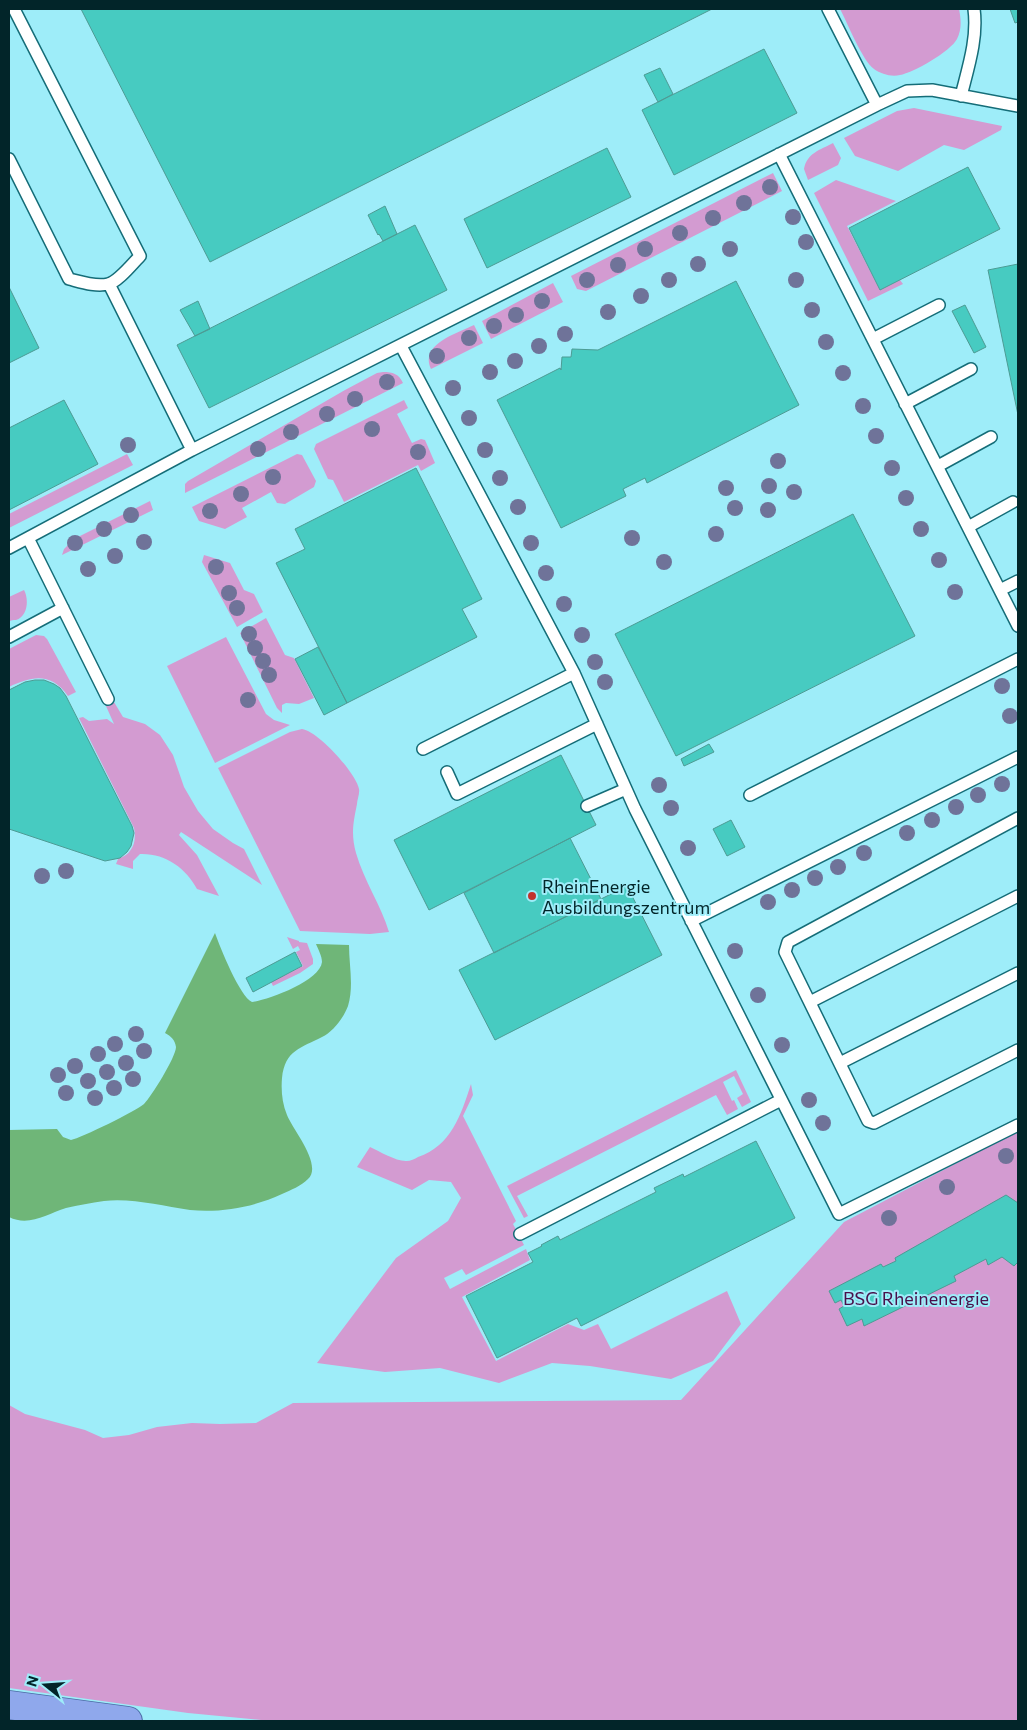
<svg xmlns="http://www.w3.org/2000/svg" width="1027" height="1730" viewBox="0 0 1027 1730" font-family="Commissioner,sans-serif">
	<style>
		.green { fill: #d39bd1 }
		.water { fill: #6fb678 }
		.building { fill: #47cbc1; stroke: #4d9b94 }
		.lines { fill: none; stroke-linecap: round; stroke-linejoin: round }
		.service-casing { stroke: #156d78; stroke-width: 14 }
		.trunk-casing { stroke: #4b6ca5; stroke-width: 30 }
		.service { stroke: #fff; stroke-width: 11 }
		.trunk { stroke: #8fa8ec; stroke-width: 28 }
		.tree { fill: #6f7399 }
		.poi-dot { fill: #c1332d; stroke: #9eedf9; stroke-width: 2 }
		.labels { text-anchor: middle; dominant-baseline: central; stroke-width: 4; stroke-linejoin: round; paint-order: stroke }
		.poi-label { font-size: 18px; fill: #022529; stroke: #9eedf9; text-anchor: start }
		.park-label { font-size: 18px; fill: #490f4a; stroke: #9eedf9 }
	</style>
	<rect width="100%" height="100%" fill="#9eedf9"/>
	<path class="green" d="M840 9H959C961 19 962 29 957 39 951 51 913 73 900 75 891 77 881 74 874 69 862 60 848 24 840 9Z
		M914 108 1002 126 1001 130 964 150 944 145 898 171 855 156 844 138 897 111Z
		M833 143 841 158 838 165 808 180 804 169C807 153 820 150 833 143Z
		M773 173 782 191 586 291 577 289 571 276Z
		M836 180 896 201 847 226 880 290 900 280 903 284 868 301 814 193Z
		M553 283 563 302 491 339 482 321Z
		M474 325 483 343 431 369C419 344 458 333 474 325Z
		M383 372C393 372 399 374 403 383L185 493V484L188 481 345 390 377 373Z
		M404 400 408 408 397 414 412 443 421 439 425 440 435 463 421 471 418 465 344 502 333 480 328 479 314 449 316 444Z
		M127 454 133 465 9 528V514Z
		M297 454 302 455 316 481 314 487 285 504 277 503 271 492 242 508 247 517 225 529 199 521 192 507Z
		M150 501 153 510 62 555 64 549 74 539Z
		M204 555 230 563 244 590 254 594 263 612 237 627 202 562Z
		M24 590C29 599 28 616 16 620 13 620 11 620 9 622V597Z
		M266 618 285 655 294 658 314 698 299 704 286 703 282 705V713L277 708 240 633Z
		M36 635 44 636 47 639 76 692 68 696C51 672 32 676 9 687V649Z
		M226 637 266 714 274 720 290 725 215 763 167 666Z
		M114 702 123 717 145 724 160 735 173 755 184 787 198 811 213 829 233 843 244 849 262 885 181 832 179 835 197 855 219 896 197 889C186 868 165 853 140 854L133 861V869L116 864 118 859C132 854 137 843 134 828L79 718 83 717 89 721 107 719 114 724 106 706Z
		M302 729C318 731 356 773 359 789 360 793 357 800 357 804 353 824 351 834 356 853 364 881 381 905 389 932L370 934 300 931 218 768 290 732Z
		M287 937 299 941V942L307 943 313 959V964L300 973 273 986 271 982 303 966 296 952 300 950 298 946 293 949Z
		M736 1070 751 1102 742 1107 737 1098 743 1094 734 1076 723 1082 732 1101 734 1100 738 1109 727 1115 716 1095 517 1196 528 1216 524 1218 507 1186Z
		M471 1084 473 1095 463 1116 516 1221 513 1224 524 1245 466 1275 462 1269 444 1278 450 1289 526 1249 530 1260 462 1297 496 1361 568 1324 584 1330 598 1324 611 1349 727 1291 741 1324 713 1361 671 1379 590 1366 552 1363 499 1383 440 1368 385 1372 317 1363 396 1258 448 1221 461 1198 451 1182 429 1180 412 1190 357 1167 370 1147C379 1151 397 1162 407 1161 410 1161 415 1159 418 1157 451 1146 461 1115 471 1084Z
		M1018 1131V1721H271L188 1713 9 1688V1405L25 1414 85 1430 103 1438 129 1435 157 1427 192 1423 220 1424 256 1423 293 1403 681 1400 844 1222Z"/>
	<path class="water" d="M215 933C220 947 240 997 252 1002 268 1000 320 981 322 962 322 956 318 949 316 944L349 945C349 965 354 986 348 1006 344 1017 333 1032 322 1037 301 1048 285 1050 282 1078 281 1090 282 1103 287 1115 293 1130 323 1165 308 1179 301 1186 291 1190 282 1194 254 1207 221 1213 190 1210 161 1206 133 1198 104 1201 91 1203 78 1205 66 1208 47 1214 29 1227 9 1217V1130L57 1129 63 1137 71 1140C81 1138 136 1111 144 1104 151 1097 176 1057 176 1047 175 1040 171 1036 165 1033Z"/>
	<path class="building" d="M81 9H712L210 262Z
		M1010 9H1018V22L1015 23Z
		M764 49 797 113 674 175 642 110Z
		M660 68 673 94 658 102 644 75Z
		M607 148 631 197 487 268 464 219Z
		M968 167 1000 229 880 290 849 228Z
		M385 206 397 234 383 241 379 234 378 235 368 215Z
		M415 225 447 290 209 408 177 345Z
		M1018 264V415L988 270Z
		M736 281 799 405 647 483 645 478 623 489 626 496 561 528 497 400 560 368 561 370 562 357H571L572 349 598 350Z
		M9 287 39 348 9 363Z
		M198 301 210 329 195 336 180 310Z
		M965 305 986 347 974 353 952 311Z
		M64 400 98 464 9 510V428Z
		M416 468 482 599 462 609 477 637 347 703 276 563 305 549 295 529Z
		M853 514 915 636 676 756 615 634Z
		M318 647 347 703 324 715 295 659Z
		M35 680H44L54 684 60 688 66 696 132 826 134 833 131 846 127 852 120 858 105 861 9 829V690L25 682Z
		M709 744 714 752 684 766 681 759Z
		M561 755 596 825 429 910 394 840Z
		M731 820 745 847 727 856 713 829Z
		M570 838 601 899 494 953 464 893Z
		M627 886 662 955 495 1040 459 970Z
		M295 952 302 966 253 992 246 978Z
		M756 1141 795 1218 581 1326 577 1318 497 1358 466 1296 533 1262 528 1253 542 1246 541 1245 558 1236 560 1240 656 1192 654 1188 683 1174 684 1177Z
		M1006 1195 1018 1203V1262L1014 1266 1002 1257 988 1265 986 1259 954 1276 956 1281 864 1326 862 1319 847 1326 839 1309 844 1306 841 1300 835 1303 829 1291 881 1264 883 1267 896 1261 895 1258Z"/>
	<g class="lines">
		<g class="service-casing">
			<path id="service" d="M828 9 877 105
				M961 96C968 68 978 38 974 9
				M779 154 1018 626
				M9 159 69 279C81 282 96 287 108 284 118 282 133 263 140 256L14 9
				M109 284 192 450
				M873 339 939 305
				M401 346 574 673 635 809 839 1214 1018 1125
				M905 404 971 369
				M938 466 991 437
				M968 527 1013 502
				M28 538 108 699
				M9 548 192 450 877 105 907 91 932 90 1018 106
				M1000 590 1018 581
				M9 637 63 608
				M423 749 574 673
				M447 772 457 794 597 724
				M750 795 1018 659
				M587 806 626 789
				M1018 818 788 942 785 952 868 1121 874 1123 1018 1050
				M691 921 1018 757
				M810 1002 1018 896
				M840 1063 1018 973
				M520 1234 781 1100"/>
		</g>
		<g class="trunk-casing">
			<path id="trunk" d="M9 1705 128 1721"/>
		</g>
		<use href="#service" class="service"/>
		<use href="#trunk" class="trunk"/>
	</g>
	<g class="tree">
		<circle cx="770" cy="187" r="8"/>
		<circle cx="744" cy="203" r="8"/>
		<circle cx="793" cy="217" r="8"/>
		<circle cx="713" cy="218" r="8"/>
		<circle cx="680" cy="233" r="8"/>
		<circle cx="806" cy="242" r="8"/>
		<circle cx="645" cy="249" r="8"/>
		<circle cx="730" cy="249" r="8"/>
		<circle cx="698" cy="264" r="8"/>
		<circle cx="618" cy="265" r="8"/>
		<circle cx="587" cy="280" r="8"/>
		<circle cx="669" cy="280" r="8"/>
		<circle cx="796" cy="280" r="8"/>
		<circle cx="641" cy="296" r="8"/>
		<circle cx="542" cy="301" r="8"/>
		<circle cx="812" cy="310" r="8"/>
		<circle cx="608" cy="312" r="8"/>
		<circle cx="516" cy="315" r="8"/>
		<circle cx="494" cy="326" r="8"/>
		<circle cx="565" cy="334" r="8"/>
		<circle cx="469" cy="338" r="8"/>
		<circle cx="826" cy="342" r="8"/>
		<circle cx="539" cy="346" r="8"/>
		<circle cx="437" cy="356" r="8"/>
		<circle cx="515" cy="361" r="8"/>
		<circle cx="490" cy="372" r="8"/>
		<circle cx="843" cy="373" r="8"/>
		<circle cx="387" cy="382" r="8"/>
		<circle cx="453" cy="388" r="8"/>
		<circle cx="355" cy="399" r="8"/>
		<circle cx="863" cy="406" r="8"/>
		<circle cx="327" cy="414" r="8"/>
		<circle cx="469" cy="418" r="8"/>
		<circle cx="372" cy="429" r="8"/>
		<circle cx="291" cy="432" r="8"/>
		<circle cx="876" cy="436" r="8"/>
		<circle cx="128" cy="445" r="8"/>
		<circle cx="258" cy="449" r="8"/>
		<circle cx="485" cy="450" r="8"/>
		<circle cx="418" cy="452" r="8"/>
		<circle cx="778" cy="461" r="8"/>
		<circle cx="892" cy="468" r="8"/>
		<circle cx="273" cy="477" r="8"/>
		<circle cx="500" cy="478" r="8"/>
		<circle cx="769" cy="486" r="8"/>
		<circle cx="726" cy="488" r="8"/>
		<circle cx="794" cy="492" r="8"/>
		<circle cx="241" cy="494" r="8"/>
		<circle cx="906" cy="498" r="8"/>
		<circle cx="518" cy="507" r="8"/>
		<circle cx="735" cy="508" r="8"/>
		<circle cx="768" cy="510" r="8"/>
		<circle cx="210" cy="511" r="8"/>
		<circle cx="131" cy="515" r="8"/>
		<circle cx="104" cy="529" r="8"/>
		<circle cx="921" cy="529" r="8"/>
		<circle cx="716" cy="534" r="8"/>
		<circle cx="632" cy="538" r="8"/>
		<circle cx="144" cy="542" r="8"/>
		<circle cx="75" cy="543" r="8"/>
		<circle cx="531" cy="543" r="8"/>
		<circle cx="115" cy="556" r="8"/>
		<circle cx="939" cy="560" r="8"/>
		<circle cx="664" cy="562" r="8"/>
		<circle cx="216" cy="567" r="8"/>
		<circle cx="88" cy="569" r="8"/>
		<circle cx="546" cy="573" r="8"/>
		<circle cx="955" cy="592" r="8"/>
		<circle cx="229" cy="593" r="8"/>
		<circle cx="564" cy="604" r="8"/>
		<circle cx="237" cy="608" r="8"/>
		<circle cx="249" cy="634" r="8"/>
		<circle cx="582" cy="635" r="8"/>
		<circle cx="255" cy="648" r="8"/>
		<circle cx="263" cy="661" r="8"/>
		<circle cx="595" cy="662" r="8"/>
		<circle cx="269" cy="675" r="8"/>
		<circle cx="605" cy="682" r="8"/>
		<circle cx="1002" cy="686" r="8"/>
		<circle cx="248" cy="700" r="8"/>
		<circle cx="1010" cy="716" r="8"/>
		<circle cx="1002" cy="784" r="8"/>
		<circle cx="659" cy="785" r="8"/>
		<circle cx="978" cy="795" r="8"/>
		<circle cx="956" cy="807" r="8"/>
		<circle cx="671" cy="808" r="8"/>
		<circle cx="932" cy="820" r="8"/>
		<circle cx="907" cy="833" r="8"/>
		<circle cx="688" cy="848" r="8"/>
		<circle cx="864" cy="853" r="8"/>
		<circle cx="838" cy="867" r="8"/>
		<circle cx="66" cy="871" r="8"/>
		<circle cx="42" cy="876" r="8"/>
		<circle cx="815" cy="878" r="8"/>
		<circle cx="792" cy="890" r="8"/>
		<circle cx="768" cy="902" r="8"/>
		<circle cx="735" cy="951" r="8"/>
		<circle cx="758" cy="995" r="8"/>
		<circle cx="136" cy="1034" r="8"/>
		<circle cx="115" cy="1044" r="8"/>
		<circle cx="782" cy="1045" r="8"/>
		<circle cx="144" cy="1051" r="8"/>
		<circle cx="98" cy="1054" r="8"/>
		<circle cx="126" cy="1063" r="8"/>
		<circle cx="75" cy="1066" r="8"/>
		<circle cx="107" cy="1072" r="8"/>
		<circle cx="58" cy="1075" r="8"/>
		<circle cx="133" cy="1079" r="8"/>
		<circle cx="88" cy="1081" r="8"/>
		<circle cx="114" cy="1088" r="8"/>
		<circle cx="66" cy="1093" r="8"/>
		<circle cx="95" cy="1098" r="8"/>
		<circle cx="809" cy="1100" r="8"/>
		<circle cx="823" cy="1123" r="8"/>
		<circle cx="1006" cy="1156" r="8"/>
		<circle cx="947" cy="1187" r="8"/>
		<circle cx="889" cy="1218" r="8"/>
	</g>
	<circle class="poi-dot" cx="532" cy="896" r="5"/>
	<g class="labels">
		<g class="poi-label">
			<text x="542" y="886">RheinEnergie<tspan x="542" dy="21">Ausbildungszentrum</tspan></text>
		</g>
		<g class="park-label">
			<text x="916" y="1298">BSG Rheinenergie</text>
		</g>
	</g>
	<rect width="1027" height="1730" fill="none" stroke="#022529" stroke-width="20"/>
	<g transform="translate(45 1685) rotate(287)" stroke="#9eedf9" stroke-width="4" paint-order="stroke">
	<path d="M0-4L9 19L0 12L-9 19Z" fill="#022529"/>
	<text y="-8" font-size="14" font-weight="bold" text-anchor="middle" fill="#022529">N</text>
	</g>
</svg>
